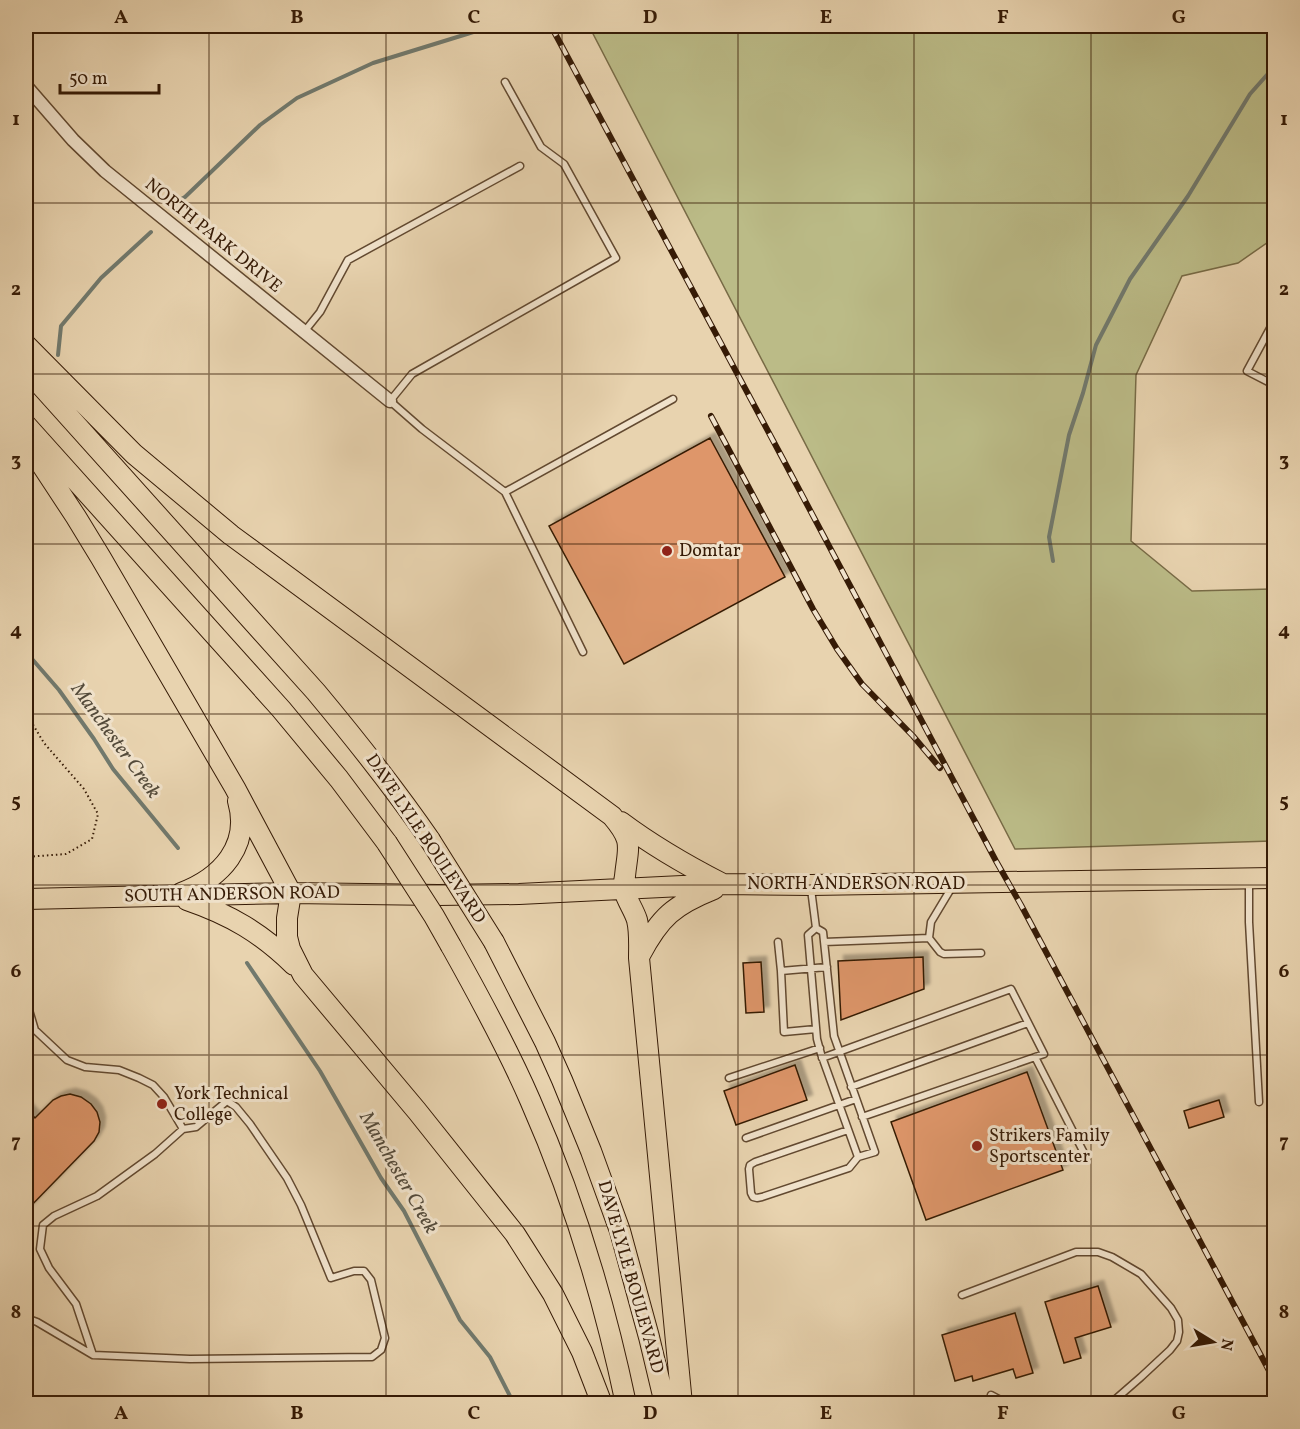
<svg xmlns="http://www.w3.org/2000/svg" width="1300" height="1429" viewBox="0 0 1300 1429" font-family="Vollkorn,serif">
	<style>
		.green { fill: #bbbb87; stroke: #786b46; stroke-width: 1.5 }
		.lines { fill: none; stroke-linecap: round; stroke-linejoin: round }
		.stream { stroke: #71796d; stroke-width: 4 }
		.building { fill: #de966a; stroke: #361b06; stroke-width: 1.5; filter: url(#shadow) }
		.lane-casing { stroke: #624930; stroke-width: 9 }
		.street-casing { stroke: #624930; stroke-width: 15 }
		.primary-casing { stroke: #361b06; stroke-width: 22 }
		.path { stroke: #361b06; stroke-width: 2; stroke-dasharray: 1.5 3; stroke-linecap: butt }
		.lane { stroke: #f0e2cb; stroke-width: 6 }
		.street { stroke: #f0e2cb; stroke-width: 12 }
		.primary { stroke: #e8d3af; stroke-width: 20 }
		.rail-casing { stroke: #361b06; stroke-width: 6 }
		.rail { stroke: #f0e2cb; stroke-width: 4; stroke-dasharray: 11; stroke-linecap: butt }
		.primary-bridge-casing { stroke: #361b06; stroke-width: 22; stroke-linecap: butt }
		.primary-bridge { stroke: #e8d3af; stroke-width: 20 }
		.grid { fill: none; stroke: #361b06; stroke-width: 1.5; stroke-opacity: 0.55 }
		.poi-dot { fill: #8f2418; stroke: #f0e2cb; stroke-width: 2 }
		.labels { text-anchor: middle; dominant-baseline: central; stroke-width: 6; stroke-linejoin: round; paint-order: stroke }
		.street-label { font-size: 18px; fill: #361b06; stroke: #f0e2cb }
		.poi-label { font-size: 18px; fill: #361b06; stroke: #f0e2cb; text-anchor: start }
		.water-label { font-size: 20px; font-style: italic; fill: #534a3a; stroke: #f0e2cb }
		.neatline { fill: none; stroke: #361b06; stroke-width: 2 }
		.grid-label { font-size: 20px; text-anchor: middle; font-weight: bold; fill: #361b06 }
	</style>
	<defs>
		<filter id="shadow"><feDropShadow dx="5.5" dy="-5.5" stdDeviation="1.5" flood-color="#0004"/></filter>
	</defs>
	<rect width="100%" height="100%" fill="#e8d3af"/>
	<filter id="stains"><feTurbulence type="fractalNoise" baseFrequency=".00333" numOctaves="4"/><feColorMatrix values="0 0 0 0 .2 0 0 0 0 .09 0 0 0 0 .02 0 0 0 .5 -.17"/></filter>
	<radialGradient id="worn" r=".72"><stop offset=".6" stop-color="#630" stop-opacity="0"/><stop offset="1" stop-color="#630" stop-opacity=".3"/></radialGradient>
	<path class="green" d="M589 26H1274V238L1238 263 1182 276 1136 375 1131 541 1192 591 1274 589V841L1015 849Z"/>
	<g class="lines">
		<path class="stream" d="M176 202 185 197 260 125 297 98 373 63 467 34 492 26
			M58 355 61 326 101 278 151 232
			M1053 561 1049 537 1069 435 1083 393 1096 345 1130 279 1188 196 1250 94 1274 67
			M26 652 59 690 94 739 113 769 178 848
			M247 963 320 1071 381 1178 404 1211 460 1320 490 1357 514 1404"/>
	</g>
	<path class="building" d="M710 438 785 577 624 664 549 526Z
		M923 957 924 989 841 1020 838 961Z
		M761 962 764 1012 746 1013 743 963Z
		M795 1065 807 1100 736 1125 724 1091Z
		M1027 1072 1063 1170 926 1220 891 1122Z
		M70 1094 81 1097 91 1104 97 1112 100 1122 99 1132 94 1141 26 1211V1108L35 1118 53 1100 61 1096Z
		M1219 1100 1224 1117 1189 1128 1184 1111Z
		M1098 1286 1111 1327 1075 1338 1081 1358 1064 1363 1045 1302Z
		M1015 1313 1033 1373 1016 1378 1013 1369 973 1381 972 1376 955 1381 942 1335Z"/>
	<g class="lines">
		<g class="lane-casing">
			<path id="lane" d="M505 82 541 147 564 164 616 258 412 374 390 401 422 429 505 492 673 399
				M1274 321 1247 371 1274 385
				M304 332 320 312 348 260 520 166
				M505 492 583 652
				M1249 882V922L1259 1102
				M811 889 816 928
				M816 928 823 932 834 1036 875 1152 858 1157 849 1168 762 1197 757 1198 753 1197 751 1193 749 1169 750 1165 755 1162 848 1130
				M816 928 808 935 817 1039 821 1054 858 1157
				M929 938 940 952 944 954 981 953
				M778 942 781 971
				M824 942 929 938 931 922 952 887
				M26 1000 35 1030 67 1060 85 1067 119 1070 139 1078 153 1085 164 1097 183 1129
				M816 1029 784 1032 781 971 827 967
				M1035 1057 1084 1153
				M822 1058 1011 989 1044 1054 862 1117
				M729 1078 820 1048
				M851 1087 1028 1023
				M227 1101 236 1107 250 1124 287 1178 301 1205 331 1278 354 1271H364L371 1280 385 1338 381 1350 372 1357 190 1359 93 1355 76 1304 49 1268 40 1249 43 1225 54 1216 97 1196 155 1154 183 1129 196 1127Z
				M746 1138 856 1099
				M962 1295 1076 1252H1098L1112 1257 1141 1274 1171 1308 1178 1320 1179 1332 1177 1341 1170 1350 1141 1377 1110 1404
				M26 1318 37 1322 93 1355
				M991 1395 1008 1404"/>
		</g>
		<g class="street-casing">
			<path id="street" d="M26 86 73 140 105 171 390 401"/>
		</g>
		<g class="primary-casing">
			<path id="primary" d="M26 345 134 454 231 535 612 816C634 842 628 846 625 876 624 881 623 886 624 890 627 901 634 910 637 920 640 932 639 946 639 958L682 1404
				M26 369 316 692C356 740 395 789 430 840
				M26 425 281 709 339 779 387 843
				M26 441 76 517 101 558 235 788 291 893 287 918V937L290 949 303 975 417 1111 515 1234 553 1294 582 1352 602 1404
				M621 822C653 846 686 865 721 883
				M181 893C221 878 251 846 238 801
				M26 899 291 893 438 895 519 894 723 884 811 885 1274 878
				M187 900C231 915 261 933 294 965
				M494 942 545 1042 562 1080 591 1151 620 1231 649 1337 665 1404
				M451 946C479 996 507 1047 530 1100 573 1197 604 1299 626 1404
				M640 955C660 917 674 905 714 889"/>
		</g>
		<path class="path" d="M26 713 44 743 84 789 98 814 92 839 66 854 26 857"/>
		<use href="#lane" class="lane"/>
		<use href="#street" class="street"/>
		<use href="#primary" class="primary"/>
		<g class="rail-casing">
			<path id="rail" d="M551 26 784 461 996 861 1021 905 1274 1380
				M711 416 813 609 837 649 862 684 913 736 940 768"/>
		</g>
		<use href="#rail" class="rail"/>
		<g class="primary-bridge-casing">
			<path id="primary-bridge" d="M430 840 494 942
				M387 843 434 916 451 946"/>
		</g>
		<use href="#primary-bridge" class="primary-bridge"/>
	</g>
	<path class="grid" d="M209 26V1404M386 26V1404M562 26V1404M738 26V1404M914 26V1404M1091 26V1404M26 203H1274M26 374H1274M26 544H1274M26 714H1274M26 885H1274M26 1055H1274M26 1226H1274"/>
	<g class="poi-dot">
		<circle cx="667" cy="551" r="6"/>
		<circle cx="162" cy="1104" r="6"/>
		<circle cx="977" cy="1146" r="6"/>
	</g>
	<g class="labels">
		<g class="street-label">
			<text transform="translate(213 236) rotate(39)">NORTH PARK DRIVE</text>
			<text transform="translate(425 839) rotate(56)">DAVE LYLE BOULEVARD</text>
			<text x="856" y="884">NORTH ANDERSON ROAD</text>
			<text transform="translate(232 895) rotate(-1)">SOUTH ANDERSON ROAD</text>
			<text transform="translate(630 1277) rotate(74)">DAVE LYLE BOULEVARD</text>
		</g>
		<g class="poi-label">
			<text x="679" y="551">Domtar</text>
			<text x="174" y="1094">York Technical<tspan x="174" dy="21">College</tspan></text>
			<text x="989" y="1136">Strikers Family<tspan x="989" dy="21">Sportscenter</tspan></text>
		</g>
		<g class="water-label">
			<text transform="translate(115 741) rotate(54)">Manchester Creek</text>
			<text transform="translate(398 1173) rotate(60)">Manchester Creek</text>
		</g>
	</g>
	<rect width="1300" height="1429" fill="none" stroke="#e8d3af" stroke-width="66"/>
	<g transform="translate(1213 1342) rotate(101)" stroke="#f0e2cb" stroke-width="4.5" paint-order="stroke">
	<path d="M0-4.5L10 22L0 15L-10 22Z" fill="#361b06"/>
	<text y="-9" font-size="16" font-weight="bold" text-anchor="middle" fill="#361b06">N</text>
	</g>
	<path d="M60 84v9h99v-9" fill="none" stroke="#361b06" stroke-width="3"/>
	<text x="69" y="84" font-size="18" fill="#361b06" stroke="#f0e2cb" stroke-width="4.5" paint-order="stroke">50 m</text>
	<rect x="33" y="33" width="1234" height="1363" class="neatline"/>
	<g class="grid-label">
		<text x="121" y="23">A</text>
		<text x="297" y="23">B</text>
		<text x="474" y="23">C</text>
		<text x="650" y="23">D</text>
		<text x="826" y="23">E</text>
		<text x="1003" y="23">F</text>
		<text x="1179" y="23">G</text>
		<text x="16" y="125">1</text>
		<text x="1284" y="125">1</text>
		<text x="16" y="295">2</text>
		<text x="1284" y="295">2</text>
		<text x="16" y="466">3</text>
		<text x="1284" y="466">3</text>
		<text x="16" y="636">4</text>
		<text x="1284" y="636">4</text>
		<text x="16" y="807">5</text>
		<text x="1284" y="807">5</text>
		<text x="16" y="977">6</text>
		<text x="1284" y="977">6</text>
		<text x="16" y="1147">7</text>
		<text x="1284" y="1147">7</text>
		<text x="16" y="1318">8</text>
		<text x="1284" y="1318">8</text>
		<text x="121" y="1419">A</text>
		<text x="297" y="1419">B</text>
		<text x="474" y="1419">C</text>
		<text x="650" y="1419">D</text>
		<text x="826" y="1419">E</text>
		<text x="1003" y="1419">F</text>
		<text x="1179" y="1419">G</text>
	</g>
	<rect width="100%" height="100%" filter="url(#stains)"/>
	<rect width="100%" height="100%" fill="url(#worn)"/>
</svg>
